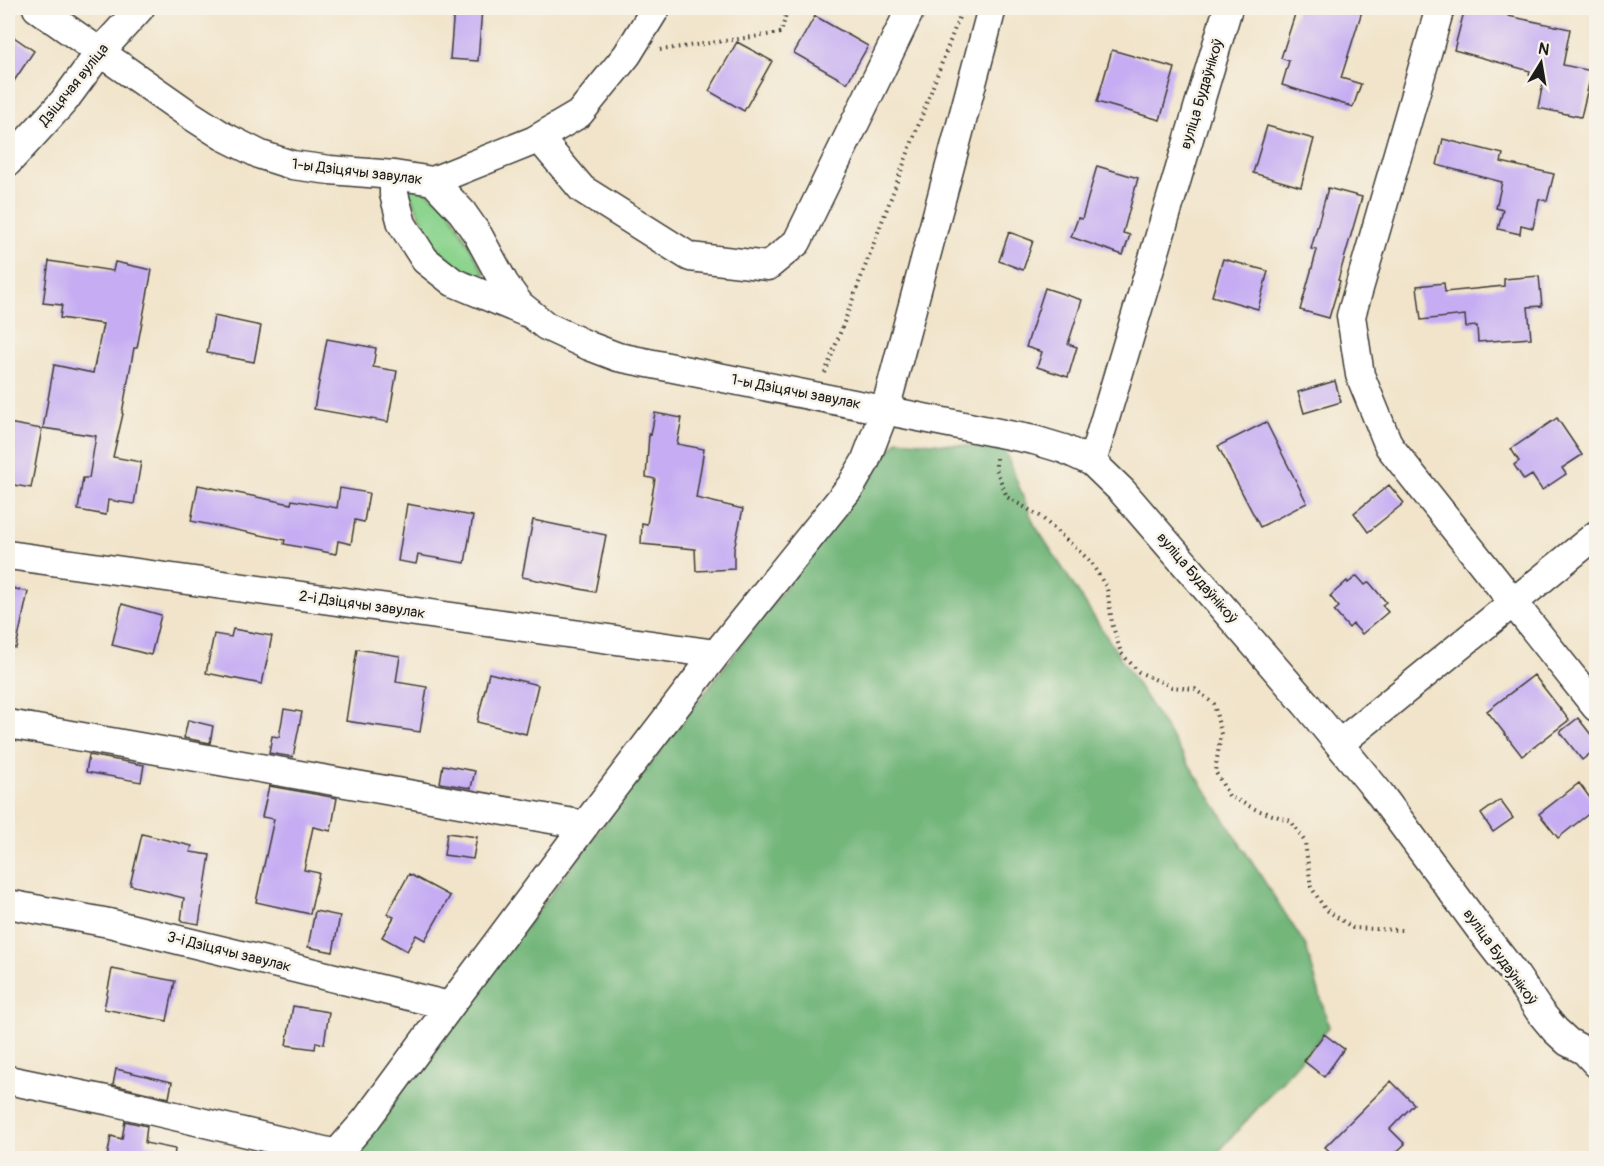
<svg xmlns="http://www.w3.org/2000/svg" width="1604" height="1166" viewBox="0 0 1604 1166" font-family="Pangolin,sans-serif">
	<style>
		.green { fill: #8dd48f; stroke: #547856; stroke-width: 1.5 }
		.forest { fill: #72b67a; stroke: #47694b; stroke-width: 1.5 }
		.building { fill: #c6adf3 }
		.lines { fill: none; stroke-linecap: round; stroke-linejoin: round }
		.minor-casing { stroke: #3c3a36; stroke-width: 31 }
		.path { stroke: #3c3a36; stroke-width: 4; stroke-dasharray: 1.5 4.5; stroke-linecap: butt }
		.minor { stroke: #fff; stroke-width: 28 }
		.labels { text-anchor: middle; dominant-baseline: central; stroke-width: 5; stroke-linejoin: round; paint-order: stroke }
		.street-label { font-size: 15px; fill: #1c1c1c; stroke: #f7f3e8 }
	</style>
	<rect width="100%" height="100%" fill="#f7f3e8"/>
	<filter id="ink" filterUnits="userSpaceOnUse"><feTurbulence type="fractalNoise" baseFrequency=".0167" numOctaves="2"/><feDisplacementMap in="SourceGraphic" scale="12" xChannelSelector="R" yChannelSelector="G"/><feConvolveMatrix kernelMatrix="1 2 1 2 8 2 1 2 1" color-interpolation-filters="sRGB"/></filter>
	<filter id="wash" filterUnits="userSpaceOnUse"><feTurbulence type="fractalNoise" baseFrequency=".008" numOctaves="4" result="noise"/><feDisplacementMap in="SourceGraphic" scale="24" xChannelSelector="R" yChannelSelector="G"/><feGaussianBlur stdDeviation="1.35" result="paint"/><feColorMatrix in="noise" values="0 0 0 0 0 0 0 0 0 0 0 0 0 0 0 0 0 1.4 0 .05"/><feComposite in="paint" operator="in"/></filter>
	<g filter="url(#wash)">
		<rect width="100%" height="100%" fill="#f1e4ca"/>
		<path class="green" d="M407 187 426 191 448 207 485 274 471 277 434 246Z"/>
		<path class="forest" d="M898 440 1004 449 1034 524 1306 946 1329 1027 1324 1034 1213 1158H349Z"/>
		<g id="blocks">
			<path class="building" d="M454 8H482L478 61 450 59Z
				M1297 8H1363L1341 78 1361 84 1353 107 1282 85 1289 61 1281 58Z
				M1465 8H1510L1508 16 1570 29 1563 65 1592 71 1581 117 1538 108 1544 78 1529 75 1530 71 1454 50Z
				M815 16 868 46 847 83 794 53Z
				M8 33 34 51 8 90Z
				M737 42 772 61 744 111 709 91Z
				M1112 50 1175 68 1160 120 1097 102Z
				M1267 126 1314 139 1301 187 1253 173Z
				M1443 139 1503 154 1501 162 1554 174 1547 201 1539 199 1533 228 1521 225 1520 234 1498 229 1503 210 1496 208 1502 182 1437 165Z
				M1097 166 1138 178 1123 233 1130 235 1123 255 1071 237 1078 218 1082 219Z
				M1328 188 1362 197 1338 280 1340 281 1329 318 1300 310 1317 250 1311 249Z
				M1009 232 1033 241 1023 270 999 261Z
				M1223 259 1268 271 1258 309 1212 296Z
				M49 261 113 271 115 262 152 270 137 348H134L122 413 123 414 113 457 141 462 134 504 108 500 106 515 78 510 83 478H89L96 436 43 428 54 365 93 373 103 324 60 318 62 305 43 303Z
				M1539 276 1542 306 1528 307 1531 338 1478 342 1477 326 1466 327 1465 315 1421 320 1417 286 1444 283 1445 292 1504 286V279Z
				M1045 288 1082 300 1068 344 1077 347 1068 377 1037 367 1042 352 1026 347Z
				M214 316 261 326 254 362 207 353Z
				M327 339 376 348 373 367 397 371 388 422 314 409Z
				M1335 381 1341 402 1304 413 1298 392Z
				M655 413 682 418 677 444 704 449 696 498 743 509 734 549V569L696 571 695 549 641 544 642 523 647 524 655 479 646 477 649 434 651 435Z
				M1557 418 1582 455 1562 468 1566 474 1542 490 1532 475 1524 480 1514 465 1519 461 1511 449Z
				M1266 422 1307 503 1260 527 1218 446Z
				M8 423 42 429 31 488 8 484Z
				M198 485 291 504 292 500 337 508 340 488 369 493 364 522 355 520 351 544 338 541 336 554 284 544 285 540 191 521Z
				M1389 485 1404 503 1368 532 1354 513Z
				M407 504 473 516 465 563 418 555 416 564 398 561Z
				M533 520 606 535 595 592 522 577Z
				M1357 576 1365 585 1369 582 1386 602 1382 605 1388 612 1362 634 1353 624 1349 628 1334 611 1339 607 1330 596 1347 581 1348 583Z
				M8 587 28 592 16 648 8 647Z
				M122 604 161 615 151 655 112 645Z
				M233 629 272 636 262 684 206 673 214 634 231 637Z
				M357 649 400 656 396 682 427 687 420 732 346 721Z
				M489 673 538 685 526 734 477 722Z
				M1534 675 1569 720 1522 756 1487 711Z
				M284 709 302 712 293 757 269 753 272 736 279 737Z
				M1578 718 1596 741V749L1582 760 1560 732Z
				M188 720 213 726 210 743 184 738Z
				M89 755 144 765 141 782 86 772Z
				M443 765 475 771 471 788 440 783Z
				M1579 783 1596 806V808L1558 838 1539 814Z
				M269 786 337 798 331 831 313 827 304 870 319 873 310 914 256 902 274 819 262 817Z
				M1500 800 1513 818 1493 832 1481 814Z
				M447 833 477 837 473 859 444 855Z
				M142 834 192 846 190 852 210 855 199 924 181 921 184 898 130 885Z
				M409 874 450 896 425 940 416 935 407 951 382 937 394 917 387 914Z
				M315 911 340 916 333 952 308 947Z
				M112 969 175 981 167 1021 104 1009Z
				M293 1006 329 1012 324 1044 316 1042 315 1049 286 1045Z
				M1324 1034 1344 1049 1324 1077 1304 1061Z
				M116 1069 172 1082 169 1098 113 1085Z
				M1391 1081 1414 1104 1390 1129 1405 1144 1390 1158H1337L1325 1147Z
				M125 1121 147 1126 145 1143 175 1149 174 1158H107L111 1136 122 1139Z"/>
		</g>
	</g>
	<g filter="url(#ink)">
		<use href="#blocks" fill-opacity="0" stroke="#3c3a36" stroke-width="1.5"/>
		<g class="lines">
			<g class="minor-casing">
				<path id="minor" d="M37 8 187 113 223 136 261 155 292 165 330 170 394 175 433 181 462 212 478 235 504 283 520 305 546 326 589 346 618 357 1034 440 1064 449 1092 462 1122 491 1306 704 1380 794 1488 940 1516 976 1540 1012 1555 1030 1568 1042 1585 1051 1596 1063
					M1440 8 1351 316 1360 375 1389 446 1596 707
					M539 138 582 189 690 257 768 266 797 242 911 8
					M8 162 64 101 100 52 140 8
					M394 175V194L402 224 425 260 453 282 525 312
					M433 181 533 141 579 114 627 55 656 8
					M1092 462 1228 8
					M8 555 716 654
					M8 724 585 825
					M1339 744 1596 535
					M8 904 109 923 450 1006
					M8 1080 111 1101 337 1154
					M333 1158 366 1120 450 1006 585 825 716 654 851 486 865 462 885 410 992 8"/>
			</g>
			<path class="path" d="M660 50 781 33 788 8
				M825 373 961 12
				M996 458V469L1007 497 1040 516 1090 561 1107 588 1112 623 1121 653 1139 672 1172 687 1195 689 1214 704 1221 734 1215 771 1229 796 1257 810 1291 821 1305 842 1311 887 1325 909 1353 928 1402 930"/>
			<use href="#minor" class="minor"/>
		</g>
	</g>
	<g class="labels">
		<g class="street-label">
			<text transform="translate(74 85) rotate(-51)">Дзіцячая вуліца</text>
			<text transform="translate(1202 94) rotate(-73)">вуліца Будаўнікоў</text>
			<text transform="translate(357 172) rotate(7)">1-ы Дзіцячы завулак</text>
			<text transform="translate(796 392) rotate(11)">1-ы Дзіцячы завулак</text>
			<text transform="translate(1197 578) rotate(49)">вуліца Будаўнікоў</text>
			<text transform="translate(362 605) rotate(8)">2-і Дзіцячы завулак</text>
			<text transform="translate(229 952) rotate(14)">3-і Дзіцячы завулак</text>
			<text transform="translate(1500 957) rotate(54)">вуліца Будаўнікоў</text>
		</g>
	</g>
	<rect width="1604" height="1166" fill="none" stroke="#f7f3e8" stroke-width="30"/>
	<g transform="translate(1541 63) rotate(11)" stroke="#f7f3e8" stroke-width="4.5" paint-order="stroke">
	<path d="M0-4.5L10 22L0 15L-10 22Z" fill="#1c1c1c"/>
	<text y="-9" font-size="16" font-weight="bold" text-anchor="middle" fill="#1c1c1c">N</text>
	</g>
</svg>
